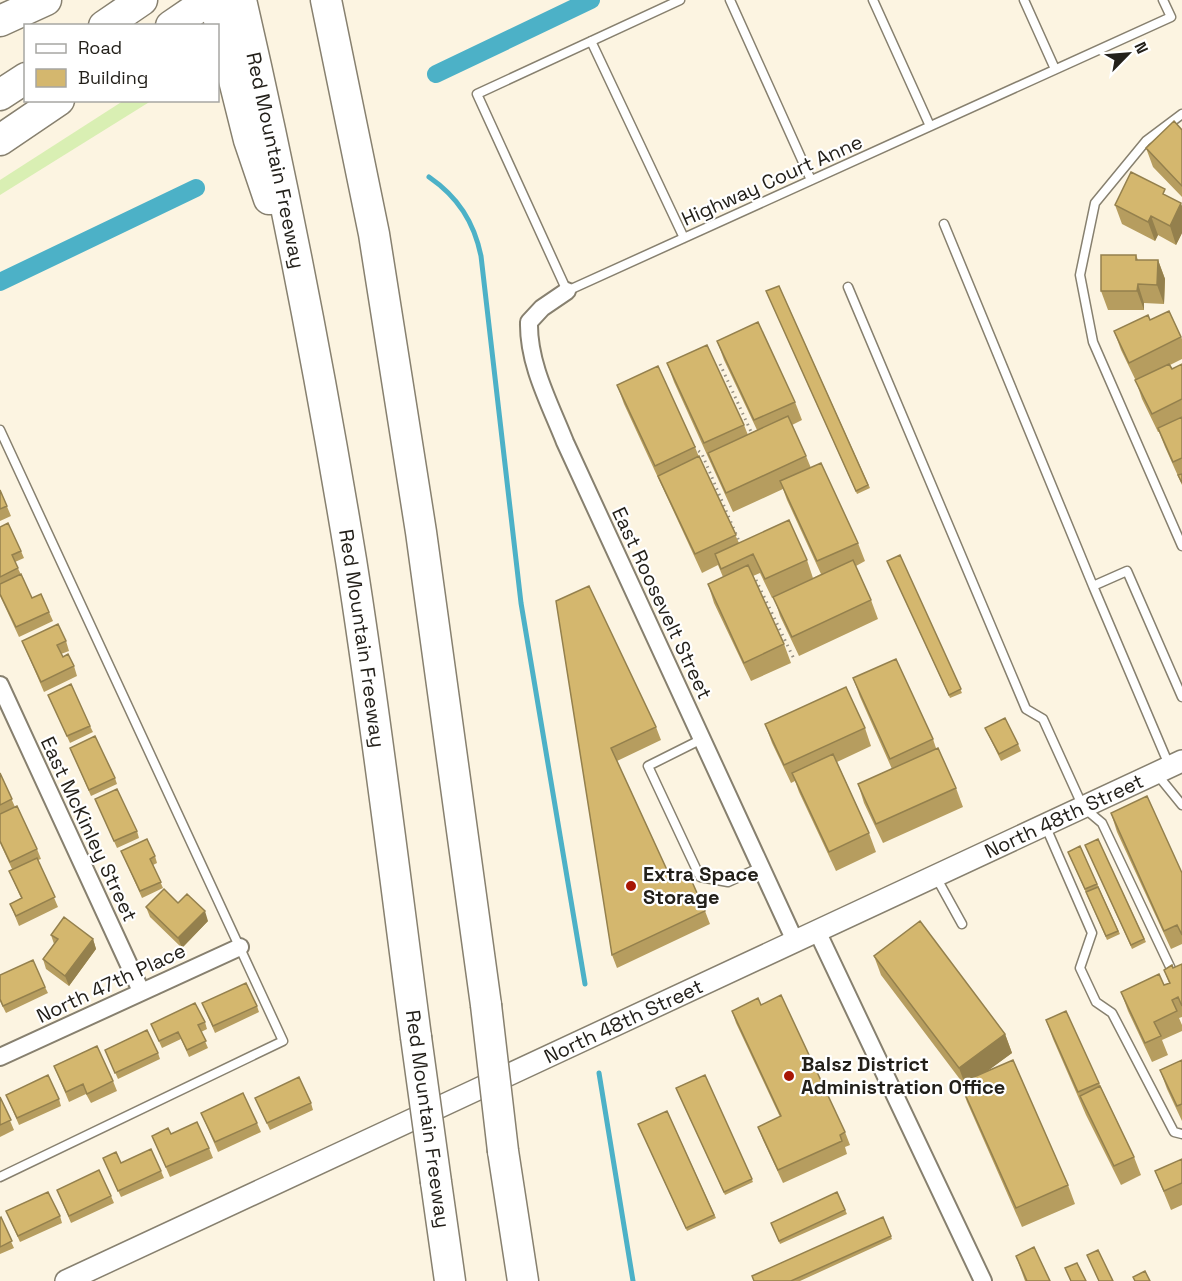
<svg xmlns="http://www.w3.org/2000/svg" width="1182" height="1281" viewBox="0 0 1182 1281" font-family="'Space Grotesk',sans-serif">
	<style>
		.green { fill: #d9efb3 }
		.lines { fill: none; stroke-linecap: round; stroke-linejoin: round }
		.stream { stroke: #4cb1c7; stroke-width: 5 }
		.canal { stroke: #4cb1c7; stroke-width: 18 }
		.service-casing { stroke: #87806f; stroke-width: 11 }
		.minor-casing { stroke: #87806f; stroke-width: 20 }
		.tertiary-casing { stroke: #87806f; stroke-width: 24 }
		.motorway-casing { stroke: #87806f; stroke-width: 33 }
		.path { stroke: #979184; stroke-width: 3; stroke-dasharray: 1.5 4.5; stroke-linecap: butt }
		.service { stroke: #fff; stroke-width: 8 }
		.minor { stroke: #fff; stroke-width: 16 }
		.tertiary { stroke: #fff; stroke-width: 21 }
		.motorway { stroke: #fff; stroke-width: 30 }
		.motorway-bridge-casing { stroke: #87806f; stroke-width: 33; stroke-linecap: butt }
		.motorway-bridge { stroke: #fff; stroke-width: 30 }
		.wall { fill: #b69d5f }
		.shaded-wall { fill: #94804d }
		.building { fill: #d4b76e; stroke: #94804d; stroke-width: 1.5 }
		.poi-dot { fill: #a81605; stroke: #fff; stroke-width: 2 }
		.labels { text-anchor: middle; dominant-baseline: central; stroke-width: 4.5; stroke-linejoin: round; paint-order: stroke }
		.street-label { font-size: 20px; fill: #23201a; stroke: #fff }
		.poi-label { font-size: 20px; font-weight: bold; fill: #23201a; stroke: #fff; text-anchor: start }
	</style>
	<rect width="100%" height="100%" fill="#fcf4e1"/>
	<path class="green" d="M123 101H151L0 195V180Z"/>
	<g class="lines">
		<path class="stream" d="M429 177C458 197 474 222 481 256L521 603 585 984
			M599 1073 633 1281"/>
		<path class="canal" d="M436 74 591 0
			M0 282 196 188"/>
		<g class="service-casing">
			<path id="service" d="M680 0 477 94 567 291 1171 17 1163 0
				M730 0 811 180
				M873 0 930 126
				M1024 0 1055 69
				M591 41 684 238
				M1182 114 1146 141 1095 203 1080 275 1093 342 1182 546
				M944 224 1093 586 1127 571 1182 697
				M848 287 1026 709 1043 719 1083 807 1102 823 1172 971
				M0 430 283 1041 0 1177
				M1093 586 1169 765
				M702 739 648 766 700 877 728 882 761 867
				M1156 773 1182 805
				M1045 825 1092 933 1080 968 1096 1002 1112 1013 1174 1132 1182 1134
				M936 877 962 924"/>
		</g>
		<g class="minor-casing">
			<path id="minor" d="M567 291 542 308 529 322C528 364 550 404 565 442L795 941
				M0 685 141 991
				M817 931 983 1281
				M0 1057 240 947"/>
		</g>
		<g class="tertiary-casing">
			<g id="tertiary">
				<path id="s1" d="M66 1281 1182 761"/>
			</g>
		</g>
		<g class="motorway-casing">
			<g id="motorway">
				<path d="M214 0 249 140 269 199"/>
				<path id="s2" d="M241 0C284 186 320 372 351 560 376 718 395 878 416 1037"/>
				<path d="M326 0 374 234 421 532 486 1005"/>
				<path d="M0 21 46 0"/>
				<path d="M104 26 142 0"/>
				<path d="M171 26 209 0"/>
				<path d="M0 95 26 78"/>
				<path d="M0 140 59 100"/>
				<path d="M503 1151 523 1281"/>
				<path d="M436 1182 450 1281"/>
			</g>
		</g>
		<path class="path" d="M720 364 753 436
			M694 447 702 454 741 546
			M756 580 795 661"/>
		<use href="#service" class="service"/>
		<use href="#minor" class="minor"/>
		<use href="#tertiary" class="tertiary"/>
		<use href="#motorway" class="motorway"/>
		<g class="motorway-bridge-casing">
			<path id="motorway-bridge" d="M486 1005 503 1151
				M416 1037 436 1182"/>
		</g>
		<use href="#motorway-bridge" class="motorway-bridge"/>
	</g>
	<path class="wall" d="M1182 130V197L1153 167 1146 148Z
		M1167 196 1182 206V233L1176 245 1158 235 1155 241 1122 224 1115 205Z
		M1136 255 1138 260H1158L1165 279 1164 304 1144 303V310H1108L1101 291Z
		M779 286 870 488 857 494 766 291Z
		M1169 311 1182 339V359L1170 365 1172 369 1182 364V485L1165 447 1159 432H1158L1142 399 1136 381 1121 350 1114 331 1150 320Z
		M717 341 795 402 802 420 792 425 806 456 811 468 858 543 865 561 856 566 871 600 878 619 799 656 780 616 774 597 772 598 760 573 753 576 784 644 791 663 751 681 714 603 708 584 723 577 718 565 702 573 624 404 617 385 695 447 699 457 739 543 807 560 813 578 821 574 787 500 783 489 733 512 674 382 667 363 744 425 748 435 757 430 724 360Z
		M0 490 11 516 0 521Z
		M0 527 21 551 24 558 15 562 32 598 49 612 53 621 19 637 0 596Z
		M900 555 962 693 950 698 887 561Z
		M556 601 656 727 661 740 617 761 673 883 705 911 710 924 617 968 612 955Z
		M22 641H66L69 651 61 654 63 657 74 666 77 676 44 692Z
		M853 678 933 739 936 748 956 788 963 807 883 843 864 803 858 784 892 769 860 697Z
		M48 695 90 726 93 732 70 743Z
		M765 724 865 728 871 746 837 762 869 833 876 852 836 871 799 792 795 781 791 783 772 743Z
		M985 728 1018 744 1021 751 1001 761Z
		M70 748 115 778 117 784 91 796Z
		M0 773 15 807 37 849 41 859 38 860 58 907 19 926 10 904 21 898 9 871 12 869 0 843Z
		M95 799 137 831 139 838 117 848Z
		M1111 813 1182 873V944L1171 949 1117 832Z
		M1098 839 1146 942 1132 949 1085 845Z
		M1080 846 1120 934 1107 940 1068 852Z
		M121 851 155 856 157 863 153 865 163 888 142 898Z
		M146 907 208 921 182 948 150 917Z
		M51 935 93 939 96 949 69 986 46 969 43 959 54 944Z
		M874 956 1005 1034 1012 1053 988 1070 1068 1185 1075 1204 1022 1227 967 1102 960 1083 962 1082 881 975Z
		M1182 964V1017L1179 1018 1182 1025V1031L1162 1040 1168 1055 1152 1062 1128 1011 1121 992 1164 985 1169 983 1164 970 1173 968Z
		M0 975 45 987 48 993 6 1013 0 1001Z
		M202 1003 257 1006 259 1012 215 1033Z
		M761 1005 845 1132 850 1145 845 1147 847 1154 783 1183 763 1140 758 1127 780 1117 736 1023 732 1011Z
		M1046 1020 1099 1083 1134 1157 1141 1175 1121 1185 1086 1115 1053 1039Z
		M205 1022 207 1029 201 1032 208 1048 189 1057 181 1039 162 1048 151 1024Z
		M105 1050 158 1053 160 1059 118 1079Z
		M1182 1060V1121L1167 1089 1160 1070Z
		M54 1066 113 1081 117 1091 91 1103 86 1094 69 1102Z
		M705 1075 753 1182 725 1195 676 1088Z
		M6 1095 59 1099 61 1106 19 1125Z
		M0 1097 14 1130 0 1137Z
		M255 1098 311 1103 313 1110 270 1130Z
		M667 1111 716 1218 687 1231 638 1124Z
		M201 1113 257 1123 261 1132 218 1152Z
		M171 1134 209 1148 213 1158 170 1177 152 1136Z
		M103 1158 121 1163 161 1171 164 1178 121 1197Z
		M1182 1159V1205L1171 1210 1155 1171Z
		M57 1190 111 1196 114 1203 71 1223Z
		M837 1192 847 1214 780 1244 771 1223Z
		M6 1211 60 1216 62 1223 20 1242Z
		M883 1217 892 1239 800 1281H754Z
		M0 1218 14 1248 0 1254Z
		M1016 1256 1050 1281H1025Z"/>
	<path class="shaded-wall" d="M1181 203 1182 206V233L1176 245 1170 226Z
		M1151 216 1158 235 1155 241 1148 222Z
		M1158 260 1165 279 1164 304 1157 285Z
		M1138 284 1144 303V310L1137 291Z
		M205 911 208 921 182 948 178 938Z
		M93 939 96 949 69 986 65 976Z
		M1005 1034 1012 1053 966 1087 959 1068Z"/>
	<path class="building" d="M1174 121 1182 130V186L1146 148Z
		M1131 172 1165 189 1163 194 1181 203 1170 226 1151 216 1148 222 1115 205Z
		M1101 255H1136V260H1158L1157 285 1138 284 1137 291H1101Z
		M779 286 868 485 856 491 766 291Z
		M1169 311 1181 337 1129 363 1114 331 1148 315 1150 320Z
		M758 322 795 402 754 420 717 341Z
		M707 345 744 425 704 443 667 363Z
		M1169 364 1172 369 1182 364V399L1152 414 1135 380Z
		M658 366 695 447 655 466 617 385Z
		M788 416 806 456 726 493 708 453Z
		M1182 417V458L1173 462 1158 428Z
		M699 456 736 535 695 554 658 476Z
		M821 463 858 543 817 561 780 481Z
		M1182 474V483L1178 475Z
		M0 490 7 506 0 509Z
		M789 520 807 560 765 579 753 554 721 569 715 554Z
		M8 523 21 551 12 555 18 568 0 577V527Z
		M900 555 961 689 949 695 887 561Z
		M853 560 871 600 792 637 773 597Z
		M748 565 784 644 744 663 708 584Z
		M21 574 32 598 41 594 49 612 16 627 0 594V584Z
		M589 586 656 727 611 748 673 883 689 875 705 911 612 955 556 601Z
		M58 624 66 641 57 645 63 657 68 654 74 666 41 682 22 641Z
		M896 659 933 739 890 759 853 678Z
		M71 684 90 726 67 736 48 695Z
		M846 687 865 728 784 765 765 724Z
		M1005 718 1018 744 999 754 985 728Z
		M95 736 115 778 89 790 70 748Z
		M938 748 956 788 876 824 858 784Z
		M833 754 869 833 829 852 792 773Z
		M0 773 12 799 0 805Z
		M117 789 137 831 114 841 95 799Z
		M1147 796 1182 873V935L1177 925 1164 931 1111 813Z
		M17 806 37 849 10 862 0 841V814Z
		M147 839 155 856 150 859 161 882 140 891 121 851Z
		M1098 839 1144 939 1131 945 1085 845Z
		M1080 846 1097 884 1085 889 1068 852Z
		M37 858 55 897 16 916 10 904 22 898 9 871Z
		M1098 887 1118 931 1106 936 1086 892Z
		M164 889 178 903 187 894 205 911 178 938 146 907Z
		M64 917 93 939 65 976 43 959 58 939 51 935Z
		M920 921 1005 1034 959 1068 874 956Z
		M33 960 45 987 3 1006 0 999V975Z
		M1182 964V1006L1178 997 1172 1000 1177 1011 1154 1022 1161 1036 1145 1043 1121 992 1159 974 1164 985 1170 983 1164 970 1172 965 1173 968Z
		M246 983 257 1006 213 1026 202 1003Z
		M781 995 845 1132 840 1135 842 1141 778 1170 758 1127 781 1116 732 1011 758 998 761 1005Z
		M195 1003 205 1022 198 1025 206 1041 187 1050 178 1032 159 1041 151 1024Z
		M1066 1011 1099 1083 1078 1092 1046 1020Z
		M147 1030 158 1053 115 1073 105 1050Z
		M97 1046 113 1081 87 1094 83 1084 66 1092 54 1066Z
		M1013 1060 1068 1185 1016 1208 960 1083Z
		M1182 1060V1104L1177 1106 1160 1070Z
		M48 1075 59 1099 17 1118 6 1095Z
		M705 1075 752 1179 724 1192 676 1088Z
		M299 1077 311 1103 267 1123 255 1098Z
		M1100 1086 1134 1157 1114 1166 1080 1096Z
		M243 1093 257 1123 215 1142 201 1113Z
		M0 1097 11 1120 0 1125Z
		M667 1111 714 1215 686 1228 638 1124Z
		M197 1122 209 1148 166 1167 152 1136 168 1128 171 1134Z
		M151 1149 161 1171 118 1191 103 1158 116 1152 121 1163Z
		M1182 1159V1183L1164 1191 1155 1171Z
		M99 1170 111 1196 69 1216 57 1190Z
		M48 1192 60 1216 18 1236 6 1211Z
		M837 1192 845 1210 779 1241 771 1223Z
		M1 1217 12 1241 0 1247V1218Z
		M883 1217 891 1236 791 1281H754L752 1276Z
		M1034 1247 1050 1281H1027L1016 1256Z
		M1098 1250 1113 1281H1099L1087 1255Z
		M1077 1263 1086 1281H1071L1065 1268Z
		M1145 1271 1150 1281H1135L1133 1277Z"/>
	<g class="poi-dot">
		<circle cx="631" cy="886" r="6"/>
		<circle cx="789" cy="1076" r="6"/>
	</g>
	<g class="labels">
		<g class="street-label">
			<text stroke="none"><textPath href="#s2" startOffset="164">Red Mountain Freeway</textPath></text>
			<text transform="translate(772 180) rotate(-24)">Highway Court Anne</text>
			<text transform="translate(662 603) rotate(65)">East Roosevelt Street</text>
			<text stroke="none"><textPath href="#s2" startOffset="650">Red Mountain Freeway</textPath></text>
			<text stroke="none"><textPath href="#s1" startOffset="1101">North 48th Street</textPath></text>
			<text transform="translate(89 829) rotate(65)">East McKinley Street</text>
			<text transform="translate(111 983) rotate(-25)">North 47th Place</text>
			<text stroke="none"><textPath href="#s1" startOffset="615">North 48th Street</textPath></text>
			<text transform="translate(428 1119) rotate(82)">Red Mountain Freeway</text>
		</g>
		<g class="poi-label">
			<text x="643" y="874">Extra Space<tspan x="643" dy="23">Storage</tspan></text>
			<text x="801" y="1064">Balsz District<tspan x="801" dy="23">Administration Office</tspan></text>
		</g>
	</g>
	<rect x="24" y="24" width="195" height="78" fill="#ffffff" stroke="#a7a6a3" stroke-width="1.5"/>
	<rect x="36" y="44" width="30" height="9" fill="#ffffff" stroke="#a7a6a3" stroke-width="1.5"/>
	<text x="78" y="54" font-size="18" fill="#23201a">Road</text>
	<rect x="36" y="69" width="30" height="18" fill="#d4b76e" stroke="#a7a6a3" stroke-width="1.5"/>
	<text x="78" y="84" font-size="18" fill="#23201a">Building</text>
	<g transform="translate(1128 54) rotate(65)" stroke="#ffffff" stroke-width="4.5" paint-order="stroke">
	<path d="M0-4.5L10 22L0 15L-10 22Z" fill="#23201a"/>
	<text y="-9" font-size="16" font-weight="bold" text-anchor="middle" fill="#23201a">N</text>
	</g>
</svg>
